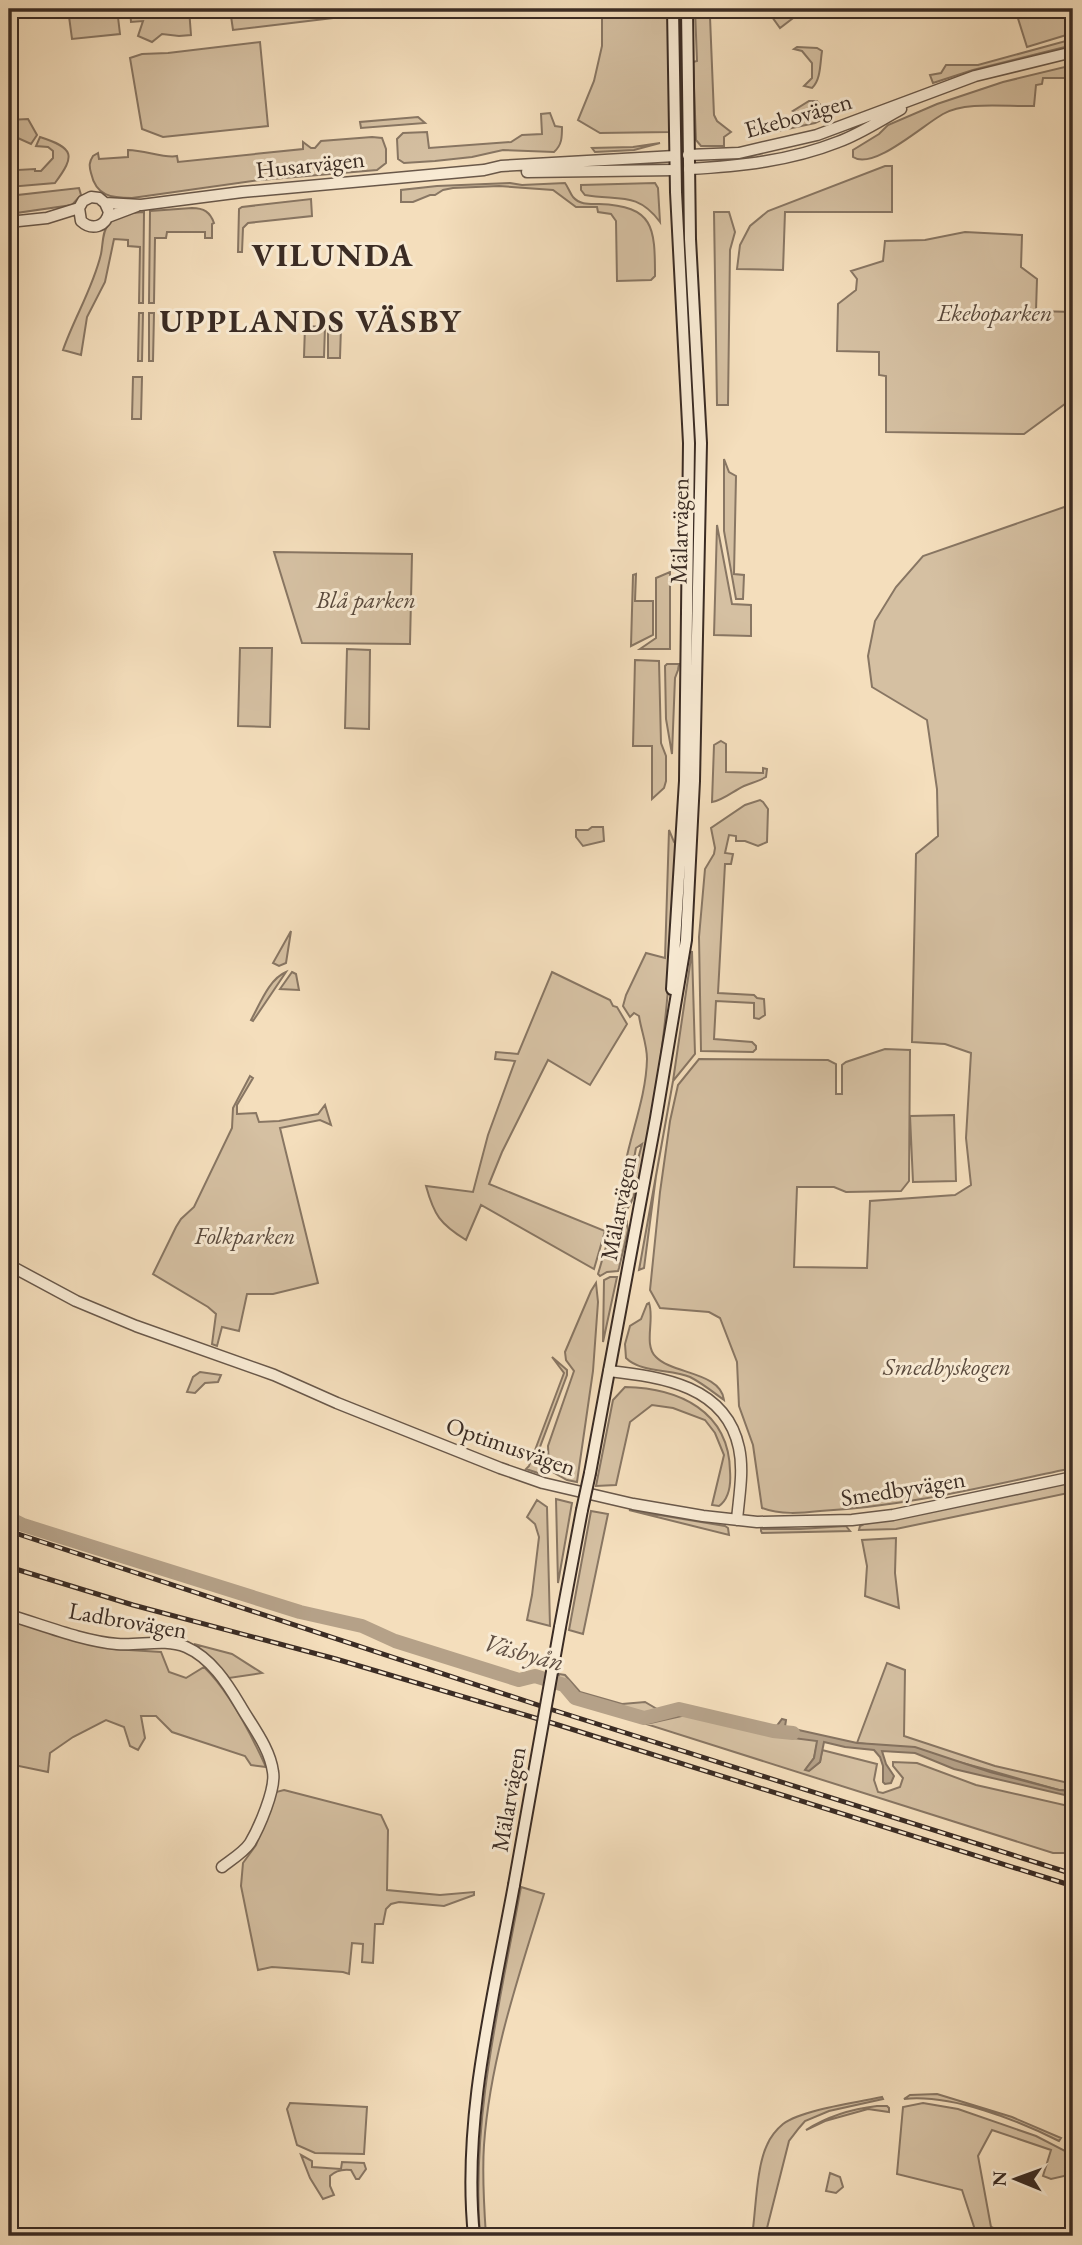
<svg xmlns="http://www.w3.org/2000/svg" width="1082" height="2245" viewBox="0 0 1082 2245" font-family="'EB Garamond',serif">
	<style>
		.green { fill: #d5c0a2; stroke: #887663; stroke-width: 2 }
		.water { fill: #b5a188; stroke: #847260; stroke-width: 2 }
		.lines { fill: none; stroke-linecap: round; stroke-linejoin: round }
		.river { stroke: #b5a188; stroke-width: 14 }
		.tertiary-casing { stroke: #69584a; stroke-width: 13 }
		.secondary-casing { stroke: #3b2c24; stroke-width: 14 }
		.tertiary { stroke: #f8ead3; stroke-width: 10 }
		.secondary { stroke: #f8ead3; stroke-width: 10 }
		.rail-casing { stroke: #3b2c24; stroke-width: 5 }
		.rail { stroke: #f8ead3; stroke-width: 2.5; stroke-dasharray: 8; stroke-linecap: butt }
		.secondary-bridge-casing { stroke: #3b2c24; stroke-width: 14; stroke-linecap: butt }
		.secondary-bridge { stroke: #f8ead3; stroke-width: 10 }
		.labels { text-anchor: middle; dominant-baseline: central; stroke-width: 6; stroke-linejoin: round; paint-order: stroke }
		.street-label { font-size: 24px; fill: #3b2c24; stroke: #f8ead3 }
		.park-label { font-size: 24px; font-style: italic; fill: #5a4a3d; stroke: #f8ead3 }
		.water-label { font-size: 26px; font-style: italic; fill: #604f42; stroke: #f8ead3 }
		.district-label { font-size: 32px; font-weight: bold; letter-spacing: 2px; fill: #3b2c24; stroke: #f8ead3 }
	</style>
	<rect width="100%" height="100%" fill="#f4debc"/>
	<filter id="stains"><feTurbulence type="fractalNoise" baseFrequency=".00286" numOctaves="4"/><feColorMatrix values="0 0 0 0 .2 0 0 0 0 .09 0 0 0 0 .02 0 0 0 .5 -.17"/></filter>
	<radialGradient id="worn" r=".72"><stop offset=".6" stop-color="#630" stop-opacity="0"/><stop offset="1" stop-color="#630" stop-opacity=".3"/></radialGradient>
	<path class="green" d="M68 9H117L120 34 72 39Z
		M130 9H189L191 35 179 36 162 34 152 42 138 36 143 21 131 22Z
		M220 9H237L249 13V9H391V11L233 30 231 16Z
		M602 9H669V132L600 133 578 120 594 81 602 46Z
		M695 9H737L717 10 710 17 714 115 717 121 731 132 724 137V146H701L696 140 693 62 697 61Z
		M762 9H801V12L780 28 767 10Z
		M929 9H981C958 19 952 22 929 9Z
		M1015 9H1073V33L1027 47Z
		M1073 39V45L973 70 933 83 930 75 941 73 946 65H978Z
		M260 42 268 126 163 137 142 129 130 58 142 54 168 53Z
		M797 47 817 48 822 51C820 63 821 80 812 88L804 86 812 78V63L802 51 794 49Z
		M1073 65 1072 78H1043L1042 84 1036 85 1034 106C1007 107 966 101 943 114 923 125 873 171 853 157V150L879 134 888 125 937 104 1003 82Z
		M809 101H817L823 108 824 119 815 123 778 131 801 115 793 111Z
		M550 113 555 126 562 127C562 137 562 145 554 152L503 150 472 157 435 161 404 163 398 159 397 139 403 133 427 132 429 148 511 142 522 135 542 134 541 114Z
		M418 117 425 123 361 128 360 122Z
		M28 119 37 135 31 144 9 134V120Z
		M40 137C74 148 76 155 55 183L9 187V153L16 159 18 170 35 169V171H41L53 158V151L48 147 36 146Z
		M372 137 382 138 386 149V163L377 170 260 180 132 198C111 198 96 196 91 173 89 166 89 162 93 156L98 153 99 159 128 157V150C145 150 165 159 177 156L178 162 303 149V142L311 148H315L321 141Z
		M660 143 634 150 595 152 592 148 633 147Z
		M885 166H892V212H785L783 270 737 269 740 245 750 226 768 211Z
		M510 183 522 185 565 183C568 187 570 193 573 197 580 205 589 204 599 204 654 206 655 227 655 276L651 280 617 281 616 221 611 214 598 212 597 207H576L553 190 499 186 453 188 443 190 435 195H430L413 202H401V190L437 186Z
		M655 183 658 188 660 222C637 191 618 201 585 195L581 190V185Z
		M79 188 81 195 72 205 9 214V196Z
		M311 199 312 216 248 223 243 228 242 252H238L239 209 242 207Z
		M192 208C204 208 210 212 214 223L212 224V238H205V232H167L166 238H155L154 303H149L150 211Z
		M144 212 143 303H139L140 247 128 246V240L114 239 105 282 87 317 81 355 63 350C74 318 93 288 101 254 103 245 102 231 109 223 117 213 132 213 144 212Z
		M714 212H729L735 232 730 250 728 405H717Z
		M965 232 1022 235 1021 267 1037 279 1036 311 1073 312V398L1024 434 886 432V376L879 375V352L837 351 838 304 856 290 857 279 851 271 883 261 885 241 925 240Z
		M139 313H143L142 361H138Z
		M149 313H154L153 361H149Z
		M305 326 325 327 324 357H304Z
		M328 327H341L340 358H328Z
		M133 377H142L141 419H132Z
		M724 459 729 472 736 476 734 574 744 575 743 599H736L724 531Z
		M1073 504V1468C990 1485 905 1507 820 1511 802 1513 780 1515 762 1508L753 1445 739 1406 737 1362 720 1318 709 1312 660 1308 650 1290 660 1192 670 1121 678 1085 699 1059 828 1060 836 1064V1094H842V1065L846 1062 885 1049 910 1050 909 1181 901 1191 846 1192 834 1187H797L794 1267 867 1268 870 1201 955 1195 971 1185 966 1138 971 1053 945 1044 912 1042 916 854 938 836 937 789 927 720 872 687 868 656 875 621 896 587 923 556Z
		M717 525 732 604 751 605V636L714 635Z
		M274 552 412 554 410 644 302 643Z
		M670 572V649H640L656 638V578Z
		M636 574 635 601H653V635L631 646 633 575Z
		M240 648H272L270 727 238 726Z
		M347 649 370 650 369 729 345 728Z
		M635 660 659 661 661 743 666 756V781L664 788 652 799V746H633Z
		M667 664H679L678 670 675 678 672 754 666 719 665 666Z
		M721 741 726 744V772L763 773V768L767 769 766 777C759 781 751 783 744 786 733 791 724 800 712 802L714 745Z
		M760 800 763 802 768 809 767 842 758 846 745 841H736V836L729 835 725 853 733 854 731 864H725L718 993 754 995 757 998 764 999 765 1015 759 1019 754 1018V1003L716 1001 714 1039 752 1042 756 1046V1049L753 1052 701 1051 699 937 705 869 714 854 715 848 711 828 745 805Z
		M592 827H603L604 841 583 846 576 837V830H588Z
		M669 830 674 842 679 846C671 954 666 1062 641 1168 638 1179 634 1205 624 1212L642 1144 636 1148C632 1167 628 1211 614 1223L617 1203 621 1198C622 1151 646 1106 647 1059 647 1044 641 1030 639 1016L634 1013 630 1017 623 1006 626 995 646 953 665 958Z
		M291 931 286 963 279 966 273 963Z
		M692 951 695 1054 673 1081 656 1176 644 1268 639 1270 673 1081Z
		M286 972 253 1021 251 1020C260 1004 269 979 286 972Z
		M292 972 296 974 299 990 280 989Z
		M552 972 610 1000 613 1006 617 1007 627 1024 590 1085 548 1060 502 1152 489 1184 605 1231 594 1269 481 1205 466 1240C440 1224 434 1215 426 1186L473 1192 488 1135 515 1061 495 1059 496 1052 518 1054Z
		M250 1076 253 1078 237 1105V1114L256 1113 259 1122 279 1121 318 1114 325 1105 331 1125 320 1120 280 1128 318 1283 273 1294H247L239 1331 222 1327 217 1346 212 1344 216 1314 208 1307 153 1274 176 1227 181 1219 194 1207 232 1128 233 1108Z
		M954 1115 956 1181 913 1182 910 1116Z
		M626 1217 628 1230 619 1268 618 1271 607 1272 600 1276 598 1274 611 1230 624 1222Z
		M610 1277H617L603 1342 604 1280Z
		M596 1283 598 1302 593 1371 577 1482 567 1480 549 1470 548 1446 574 1371 566 1360 565 1352 591 1291Z
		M649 1303C655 1319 643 1345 656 1357 672 1374 721 1372 724 1400 713 1392 702 1383 690 1377 671 1369 641 1373 626 1358L625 1344 630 1326 641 1319 647 1304Z
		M552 1357 567 1370V1375L540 1447 541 1474 526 1469 529 1466 564 1373Z
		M200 1372 221 1375 218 1382 205 1383 195 1393 187 1392 193 1377Z
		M625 1387C679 1388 729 1411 730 1471 731 1484 730 1498 719 1506L712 1505 724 1455 715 1433 705 1420 673 1408 652 1405 630 1422 616 1485 596 1486 613 1400Z
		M1073 1481V1492L896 1529 859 1530 860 1526 864 1524Z
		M556 1499 572 1503 558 1583Z
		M537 1500 547 1507 550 1626 527 1620 532 1595 539 1537 535 1524 527 1517Z
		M629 1510 725 1526 728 1528 729 1535Z
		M591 1511 608 1514 583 1634 569 1630Z
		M846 1526 850 1531 762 1533 761 1531V1529H800Z
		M896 1538 895 1573 899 1608 865 1596 867 1566 862 1540Z
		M9 1620 113 1649 161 1652 169 1672 186 1678 204 1667C230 1692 251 1734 266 1767L251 1765 245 1756 172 1732 156 1716H141L145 1738 138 1750 130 1746 124 1727 106 1720 73 1737 50 1753 48 1772 9 1764Z
		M194 1644 232 1654 262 1673 229 1678 215 1662Z
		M887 1663 905 1670 904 1736 995 1766 1073 1784V1791L1059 1790C993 1772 926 1749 857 1743Z
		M559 1674 565 1675 580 1692 622 1704 645 1702 657 1709 643 1715 580 1696C571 1691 568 1682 558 1679Z
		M686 1715 778 1736 818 1740 814 1758 806 1769 810 1770 820 1762 822 1750 877 1764 874 1780 878 1792 883 1793 900 1787 903 1778 893 1766V1762L917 1763 976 1785 1073 1807V1859L1067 1853H1053L646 1724Z
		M284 1790 381 1815 388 1830 387 1890 440 1895 474 1892V1895L444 1906 399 1902 391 1904 386 1909 383 1924H375L373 1963 362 1962 363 1944 352 1943 349 1974 343 1972 272 1967 258 1970 241 1886 243 1863 256 1845 276 1792Z
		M521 1887 544 1894C519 1975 490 2059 484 2145 482 2175 484 2207 486 2236H480C471 2118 500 2002 521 1887Z
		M937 2094 1012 2117 1061 2138 1059 2141C1017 2120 952 2094 904 2099L910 2095Z
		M882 2097 883 2099 829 2111 805 2121 799 2128 789 2141 765 2236H752C756 2211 756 2168 767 2145 770 2138 777 2129 783 2124 801 2110 858 2102 882 2097Z
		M290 2103 367 2107 364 2154 315 2153 297 2145 287 2109Z
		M923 2103 958 2109 1036 2136 1073 2155V2174L1051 2179 1043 2176 1051 2150 992 2130 978 2156 991 2227 1012 2236H977L962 2190 897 2174 903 2107Z
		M877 2106H887L889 2108V2112L868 2109 825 2121 806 2130C828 2116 851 2109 877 2106Z
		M301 2155 312 2161V2167L341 2169 342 2162 364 2163 366 2169 359 2179H356L351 2170C343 2169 336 2170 330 2176V2186L334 2195 323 2199 310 2178Z
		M830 2173 840 2177 843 2187 836 2193 826 2191Z"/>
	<path class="water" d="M782 1719 786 1720 785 1727 857 1743 915 1747 990 1772 1059 1790 1073 1791V1797L954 1769 915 1753 882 1751 886 1764 894 1776 891 1783 885 1784 883 1782V1766L880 1757 874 1750 845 1747 824 1742 820 1762 809 1771 805 1770 814 1758 817 1741 778 1736 773 1731Z"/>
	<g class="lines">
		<path class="river" d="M9 1518 23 1525 300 1612 362 1626 395 1641 519 1680 535 1676 564 1685 575 1698 644 1718 679 1709 773 1731 793 1733"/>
		<g class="tertiary-casing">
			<path id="tertiary" d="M688 155 739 153 817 135 975 76 1073 52
				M689 169C740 166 790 161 838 142 860 134 881 120 901 109
				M527 172 675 170
				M105 203 109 212C106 227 92 231 81 221L79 208 83 201 91 197 99 198 105 203 141 205 242 192 484 170 501 166 675 156
				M108 217 137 206
				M9 222 47 218 79 208
				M9 1265 76 1301 136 1326 274 1375 337 1403 500 1468 543 1483 633 1504 703 1516 757 1522 852 1520 893 1515 1073 1477
				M609 1371C663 1377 726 1386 739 1448 744 1471 739 1496 737 1520
				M9 1615C43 1625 82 1641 117 1644 140 1646 165 1638 186 1647 211 1658 227 1683 240 1705 252 1726 270 1748 273 1772 276 1789 259 1828 250 1843 244 1852 231 1860 222 1867"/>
		</g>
		<g class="secondary-casing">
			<path id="secondary" d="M672 989 685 781 689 443 676 192 673 9
				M590 1473 656 1118 686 940 694 781 701 443 690 239 687 9
				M560 1627 582 1510
				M474 2236C462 2119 493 2000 514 1885"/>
		</g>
		<use href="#tertiary" class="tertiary"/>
		<use href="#secondary" class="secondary"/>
		<g class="rail-casing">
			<path id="rail" d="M9 1531 553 1710 1073 1874
				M9 1567 133 1605 336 1659 552 1723 1073 1886"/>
		</g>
		<use href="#rail" class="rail"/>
		<g class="secondary-bridge-casing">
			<path id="secondary-bridge" d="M582 1510 590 1473
				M514 1885 560 1627"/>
		</g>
		<use href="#secondary-bridge" class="secondary-bridge"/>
	</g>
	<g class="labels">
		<g class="street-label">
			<text transform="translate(798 115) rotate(-16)">Ekebovägen</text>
			<text transform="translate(310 164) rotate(-6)">Husarvägen</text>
			<text transform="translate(679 531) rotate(-89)">Mälarvägen</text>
			<text transform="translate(618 1208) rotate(-79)">Mälarvägen</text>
			<text transform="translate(511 1446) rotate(19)">Optimusvägen</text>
			<text transform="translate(903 1488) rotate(-9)">Smedbyvägen</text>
			<text transform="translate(128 1620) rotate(10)">Ladbrovägen</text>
			<text transform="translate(508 1799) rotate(-80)">Mälarvägen</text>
		</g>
		<g class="park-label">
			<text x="995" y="312">Ekeboparken</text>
			<text x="366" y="599">Blå parken</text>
			<text x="245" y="1235">Folkparken</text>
			<text x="947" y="1366">Smedbyskogen</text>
		</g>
		<g class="water-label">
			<text transform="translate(524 1652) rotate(15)">Väsbyån</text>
		</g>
		<g class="district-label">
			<text x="333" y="255">VILUNDA</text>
			<text x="311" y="321">UPPLANDS VÄSBY</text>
		</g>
	</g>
	<rect width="1082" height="2245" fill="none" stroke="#f4debc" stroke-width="35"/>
	<rect x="10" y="10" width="1061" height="2224" fill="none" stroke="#3b2c24" stroke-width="3.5"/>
	<rect x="18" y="18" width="1047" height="2210" fill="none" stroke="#3b2c24" stroke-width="2"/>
	<g transform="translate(1016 2179) rotate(271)" stroke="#f8ead3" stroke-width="5" paint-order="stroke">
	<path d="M0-5L12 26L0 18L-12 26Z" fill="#3b2c24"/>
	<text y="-10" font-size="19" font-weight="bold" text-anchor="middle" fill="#3b2c24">N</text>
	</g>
	<rect width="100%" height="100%" filter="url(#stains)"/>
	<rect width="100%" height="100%" fill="url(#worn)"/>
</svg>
